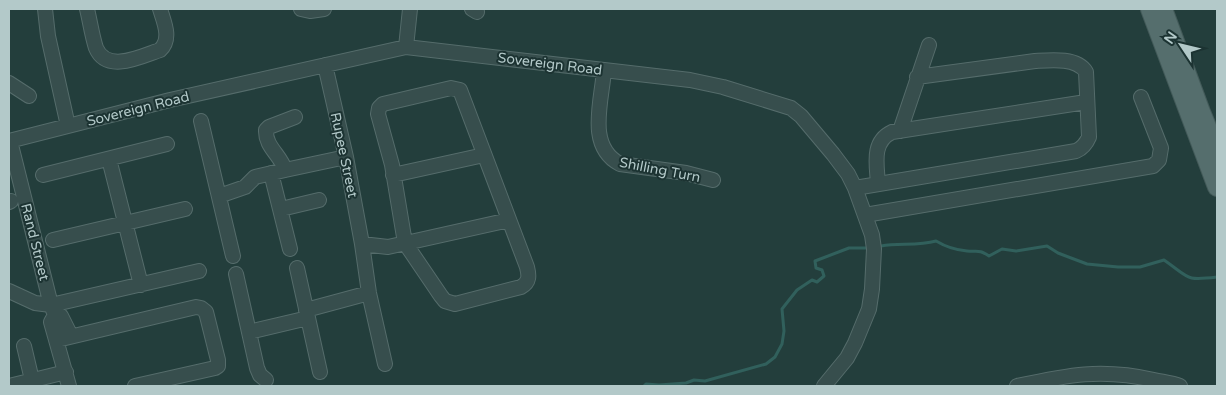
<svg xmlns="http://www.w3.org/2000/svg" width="1226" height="395" viewBox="0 0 1226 395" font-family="'Varela Round',sans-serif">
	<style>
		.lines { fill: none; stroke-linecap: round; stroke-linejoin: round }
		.stream { stroke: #31605c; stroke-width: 3 }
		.minor-casing { stroke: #556c6b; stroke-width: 16 }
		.major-casing { stroke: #435a59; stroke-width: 20 }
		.minor { stroke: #374e4d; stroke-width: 14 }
		.major { stroke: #556e6d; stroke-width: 18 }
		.labels { text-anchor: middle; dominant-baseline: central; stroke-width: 4; stroke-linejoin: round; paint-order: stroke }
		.street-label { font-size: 14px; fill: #b3c9c9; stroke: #1c3332 }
	</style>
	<rect width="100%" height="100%" fill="#233e3c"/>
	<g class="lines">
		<path class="stream" d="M881 246C900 243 918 246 936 241 946 247 955 250 967 251 979 252 978 249 989 256L1002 249 1016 251 1047 246 1058 253 1087 264 1118 267H1140L1164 260C1190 278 1184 281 1217 277
			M644 386 646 384 659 385 686 383 694 380 705 381 766 364 775 357 782 344 784 331 782 309 797 290 812 280 817 282 824 276 822 270 816 268 815 261 849 248H866"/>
		<g class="minor-casing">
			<path id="minor" d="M45 9 48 36 68 126
				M87 9C90 21 92 36 96 48 107 74 142 56 160 50 172 39 164 22 160 9
				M301 9 310 11 324 9
				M472 9 477 12
				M406 47 410 9
				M325 65 346 157 362 244 369 293 385 364
				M604 70C602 101 586 146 620 164L686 173 713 180
				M9 83 29 96
				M451 88 460 90 527 267C529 275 530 282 521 287L455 304 445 301 441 296 405 243 392 165 378 114 379 108 383 104Z
				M201 121 233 256
				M900 131 929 45
				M9 141 170 100 406 47 690 80 723 87 791 108 801 116 833 154 848 174 855 188 872 235 874 249 872 289 869 309 855 343 847 358 824 386
				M10 141 51 305 55 315
				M109 159 141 285
				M285 170C281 155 265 147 266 130L269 127 295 117
				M271 173 290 249
				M43 175 167 144
				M393 175 484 155
				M878 184C877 165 871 142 892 132L1086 102
				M855 188 1076 151C1083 148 1086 144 1089 137L1086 72C1077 57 1050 60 1035 61L917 77
				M219 196 245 187 255 177 285 170 346 157
				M9 202 11 201
				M281 209 319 200
				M865 215 1153 166 1159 160 1161 148 1141 97
				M53 240 185 209
				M362 244 388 247 509 220
				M297 268 320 372
				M236 274 257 368 260 375 266 380
				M9 291 35 303 51 305 199 271
				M306 310 369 293
				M55 315 51 322 69 386
				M55 315 61 316 71 336
				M249 332 308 318
				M57 340 196 307 201 308 206 312 218 360V366L215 368 135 386
				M24 346 32 380
				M9 386 66 372
				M1017 386C1068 375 1101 368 1154 380 1163 382 1172 383 1180 386"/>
		</g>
		<g class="major-casing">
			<path id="major" d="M1150 9 1217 187
				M1163 9 1201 112 1217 151"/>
		</g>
		<use href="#minor" class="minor"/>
		<use href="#major" class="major"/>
	</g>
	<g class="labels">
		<g class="street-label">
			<text transform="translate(550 64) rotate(7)">Sovereign Road</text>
			<text transform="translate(138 109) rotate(-14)">Sovereign Road</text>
			<text transform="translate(344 155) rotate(78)">Rupee Street</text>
			<text transform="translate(660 170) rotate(11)">Shilling Turn</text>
			<text transform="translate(35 242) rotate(76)">Rand Street</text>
		</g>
	</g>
	<rect width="1226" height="395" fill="none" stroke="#b3c9c9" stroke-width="20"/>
	<g transform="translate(1181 45) rotate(305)" stroke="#1c3332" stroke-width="4" paint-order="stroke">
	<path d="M0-4L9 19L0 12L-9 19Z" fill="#b3c9c9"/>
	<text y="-8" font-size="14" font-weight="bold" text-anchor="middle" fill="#b3c9c9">N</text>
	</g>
</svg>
